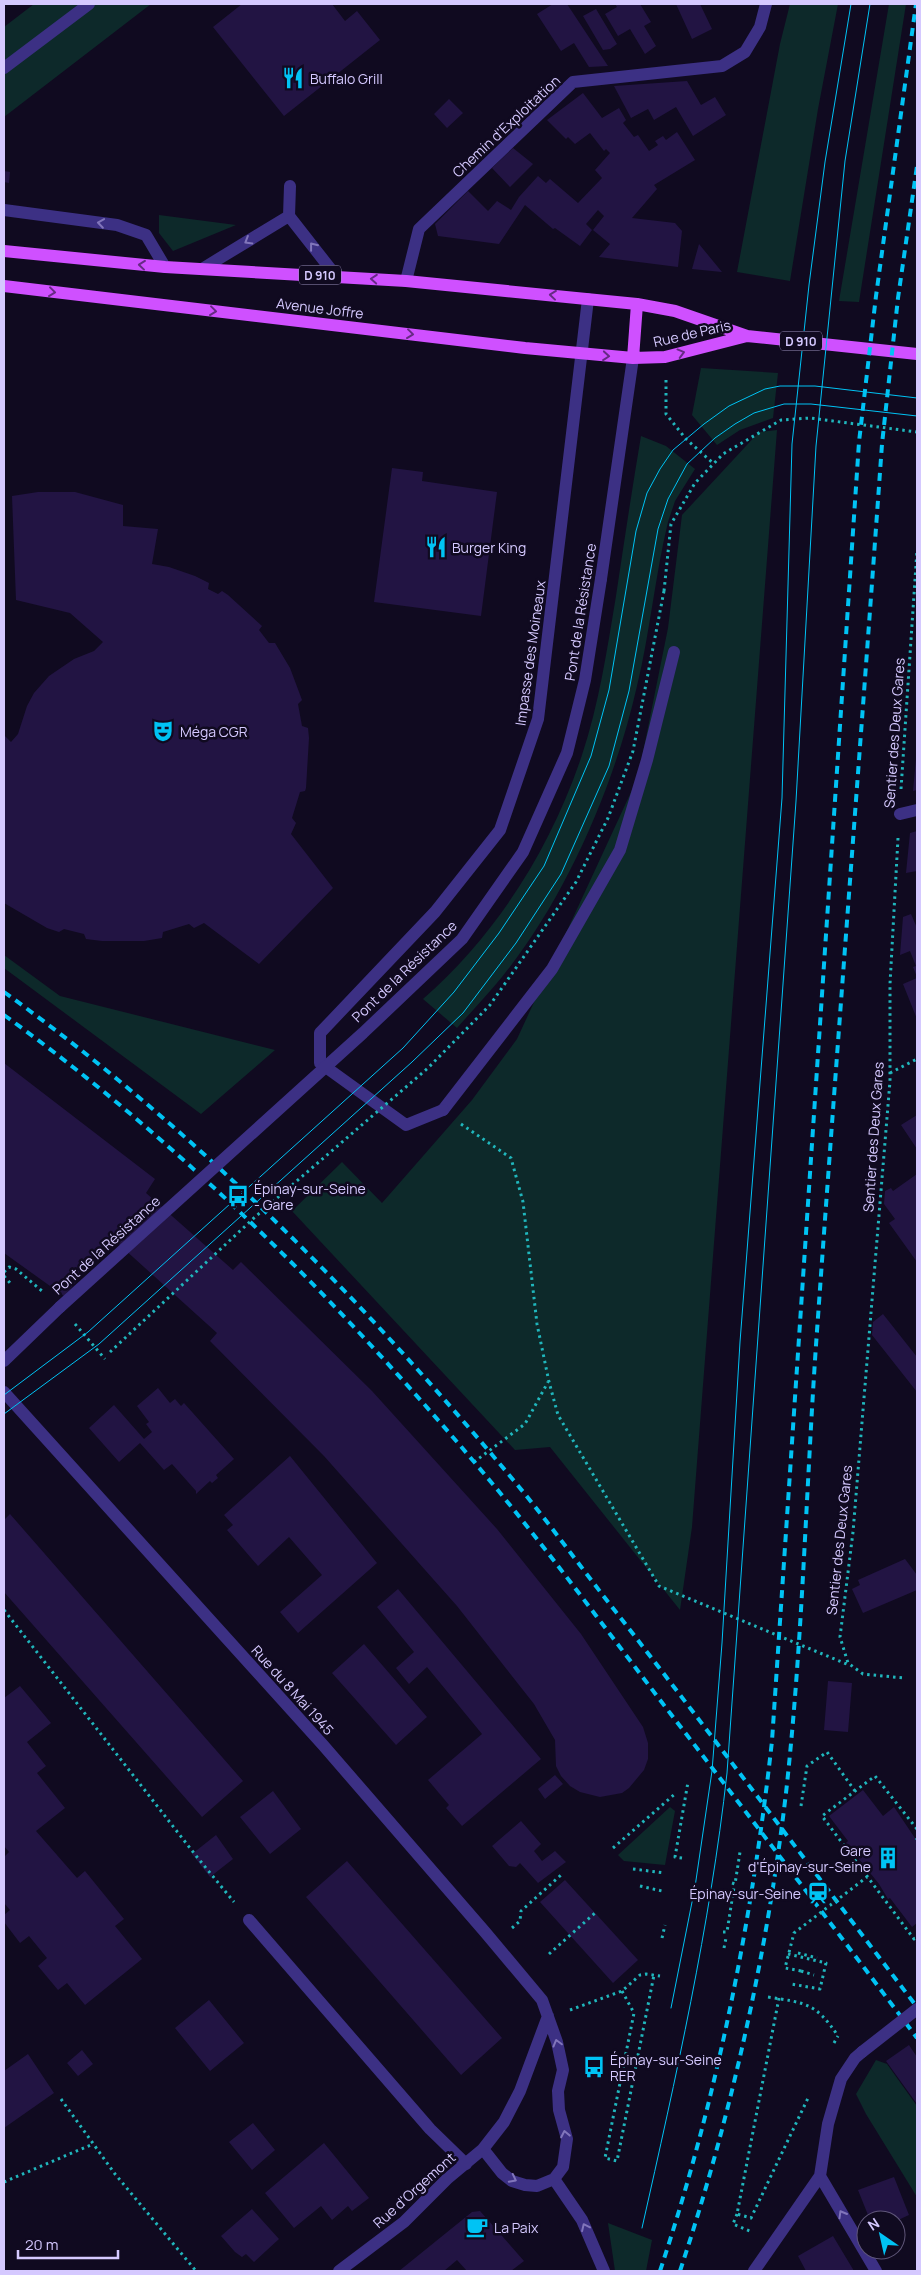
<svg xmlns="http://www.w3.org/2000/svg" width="921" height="2275" viewBox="0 0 921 2275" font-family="Manrope,sans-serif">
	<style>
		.green { fill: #0d292a }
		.building { fill: #221443 }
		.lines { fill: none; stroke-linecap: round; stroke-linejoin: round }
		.path { stroke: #20b6bc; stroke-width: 3; stroke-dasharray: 2.5 4; stroke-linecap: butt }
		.service { stroke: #3c3084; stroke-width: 12 }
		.minor { stroke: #3c3084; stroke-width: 12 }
		.primary { stroke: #cf50ff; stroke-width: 12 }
		.tram { stroke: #00c3f4; stroke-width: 1 }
		.rail { stroke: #00c3f4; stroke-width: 4; stroke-dasharray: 8 6; stroke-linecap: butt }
		.path-bridge { stroke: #20b6bc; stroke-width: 3; stroke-dasharray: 2.5 4; stroke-linecap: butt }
		.minor-bridge { stroke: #3c3084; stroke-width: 12 }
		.oneway { stroke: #8175bb }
		.oneway2 { stroke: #662a84 }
		.labels { text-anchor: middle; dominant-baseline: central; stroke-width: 5; stroke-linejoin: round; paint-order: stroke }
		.shield { fill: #100a20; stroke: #9a90bc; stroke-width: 1 }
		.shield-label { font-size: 12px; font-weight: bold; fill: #d5c9ff }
		.poi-label { font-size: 14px; fill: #d5c9ff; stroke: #100a20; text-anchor: start }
		.street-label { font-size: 14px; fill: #d5c9ff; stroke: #100a20 }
	</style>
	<rect width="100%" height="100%" fill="#100a20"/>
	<path class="green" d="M34 4H151L4 117V27Z
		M790 4H838L818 109 790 281 737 272 780 44Z
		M889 4H906L859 302 839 301Z
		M159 215 236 225 173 251 159 233Z
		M701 368 778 373 773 418 740 430 717 445 692 415Z
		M777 430 692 1527 680 1610 550 1447 515 1450 292 1211 342 1162 382 1203 472 1100 517 1039 638 777 668 628 682 515 759 432Z
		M641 436 666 446 695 469 675 501 668 522C655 576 650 632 637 686 615 784 566 898 502 977 488 994 472 1011 457 1028L423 999C497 934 551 848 582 755 599 704 607 650 616 596 624 543 632 489 641 436Z
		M4 955 60 996 275 1050 201 1114 4 968Z
		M670 1807 675 1811 665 1865 624 1861 618 1855Z
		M876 2060 887 2064 917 2106V2197L866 2114 856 2094Z
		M608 2223 652 2240 646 2271H615Z"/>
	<path class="building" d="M242 4H332L345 21 357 11 380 40 284 116 213 27Z
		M553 4H567L608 66 589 67 574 43 561 51 537 14Z
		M615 4H640L651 22 644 26 656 46 645 54 630 29 618 36 605 14 617 7Z
		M676 4H700L712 29 692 39Z
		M596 9 617 44 610 49 603 50 583 16Z
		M687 81 701 105 715 97 726 115 693 136 676 107 654 120 648 109 631 118 614 86Z
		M583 93 602 118 619 108 626 120 623 123 634 137 638 135 649 151 658 145 655 141 663 136 666 140 677 132 695 160 654 185 657 189 632 218 675 223 682 231 678 267 599 257 610 244 593 230 604 216 598 210 586 224 592 230 580 246 555 228 553 229 525 205 499 244 438 236 435 224 468 191 488 211 497 201 511 210 519 197 538 176 546 183 550 179 578 203 602 178 595 170 610 153 606 149 604 151 590 133 575 144 568 137 566 139 547 120Z
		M449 99 463 113 447 128 434 114Z
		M513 148 533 164 510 187 492 168Z
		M4 171 10 172 9 183 4 182Z
		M699 244 722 272 692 269Z
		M392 468 423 472 422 481 497 492 481 616 374 602Z
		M38 492H75L123 505V526L158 529 152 564 169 567 195 576 209 583 208 589 218 594 222 591 228 595 262 626 259 630 269 643H275L290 668 302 700 298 704 302 726 308 728 309 738 306 788 305 791 300 792 292 818 296 823 291 834 333 888 259 964 204 923 194 928 189 924 163 932 162 938 144 941H102L86 939 84 934 64 929 59 932 47 928 4 903V735L11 742 18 734 27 706 34 693 49 676 74 659 94 651 103 642 70 613 16 600 12 496Z
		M916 759 917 790 913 791Z
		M917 831V871L906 873 910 833Z
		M911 914 917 928V977L913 967 916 966 910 951 900 955 903 917Z
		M917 978V1019L903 984Z
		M4 1063 155 1179 146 1193 233 1270 241 1262 372 1391 497 1529 581 1634 643 1727 648 1743V1759L644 1770 629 1788 622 1793 600 1797 580 1792 570 1786 561 1776 556 1766 555 1740 534 1704 457 1606 324 1456 210 1341 217 1333 113 1239 64 1296 4 1253Z
		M917 1115V1149L901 1125Z
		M917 1174V1262L889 1223 895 1219 884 1204 885 1191 891 1188 893 1191Z
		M883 1314 917 1357V1392L872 1335 873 1322Z
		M158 1388 170 1403 175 1399 181 1406 184 1403 234 1459 216 1475 218 1478 212 1483 210 1481 196 1494V1491L172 1464 164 1470 140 1443 119 1462 89 1428 114 1405 144 1439 152 1432 146 1424 149 1422 137 1406Z
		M290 1456 377 1563 298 1633 280 1612 322 1575 289 1537 258 1566 227 1530 233 1525 224 1515Z
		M10 1514 243 1781 202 1817 4 1592V1520Z
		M905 1559 917 1575V1590L863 1613 852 1589 860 1585 858 1580Z
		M398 1589 541 1759 462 1826 446 1808 449 1805 428 1780 482 1734 427 1667 409 1684 396 1668 414 1652 377 1607Z
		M364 1644 427 1717 396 1745 332 1673Z
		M828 1681 852 1683 848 1732 824 1730Z
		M20 1686 51 1723 27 1742 46 1766 37 1773 65 1808 36 1831 77 1878 85 1871 124 1919 115 1926 142 1959 85 2005 67 1983 58 1990 38 1966 47 1958 29 1936 20 1943 4 1922V1915L10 1910 4 1903V1857L9 1852 4 1846V1698Z
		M555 1775 563 1784 545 1799 538 1789Z
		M863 1790 883 1816 894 1807 917 1841V1923L912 1927 890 1898 888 1899 879 1884 846 1843 848 1841 829 1816Z
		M273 1791 301 1829 270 1854 240 1817Z
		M521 1821 541 1844 534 1851 542 1861 555 1851 566 1862 538 1883 520 1863 516 1867 509 1866 492 1846Z
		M216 1835 233 1859 210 1877 192 1854Z
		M347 1861 502 2038 461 2075 306 1897Z
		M565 1880 638 1960 613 1983 540 1902Z
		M209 2000 244 2043 210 2071 175 2028Z
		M909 2045 917 2057V2104L886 2061Z
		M82 2050 93 2064 78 2076 67 2063Z
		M28 2054 54 2093 4 2128V2071Z
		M253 2123 275 2150 252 2170 229 2142Z
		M324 2143 369 2198 352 2211 348 2206 332 2220 321 2206 294 2228 265 2193Z
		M894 2177 909 2215 896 2221 870 2220 858 2190Z
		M252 2209 279 2239 254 2262 246 2254 242 2257 235 2252 221 2236Z
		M480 2211 524 2261 511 2271H467L457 2260 444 2271H399L472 2212Z
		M833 2236 854 2271H806L798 2256Z"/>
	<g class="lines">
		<path class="path" d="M666 380V414L686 439 714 464
			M664 591 671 524 695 483 723 454 781 420 810 418 917 432
			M901 789 917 550
			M898 838 890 984V1081L853 1532 840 1637 848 1663 863 1674 904 1678
			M890 1073 917 1059
			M461 1124 511 1158 523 1202 537 1324 549 1382 558 1415 659 1586 849 1665
			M4 1272 9 1267 16 1269 42 1291
			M4 1276 11 1284
			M75 1324 105 1359
			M474 1462 525 1424 548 1382
			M4 1610 197 1857 234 1902
			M801 1806 807 1766 827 1752 855 1791
			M917 1829 875 1776 822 1816 914 1939 917 1937
			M916 1840 917 1839
			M613 1848 676 1793
			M849 1853 856 1849
			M682 1858 675 1857 688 1782
			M633 1869 665 1873
			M732 1883 735 1884 740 1852
			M640 1886 662 1891
			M512 1928 520 1921 521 1911 561 1875
			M723 1932H727L734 1887
			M662 1938 665 1925
			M724 1948 726 1938
			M798 1953 817 1958
			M549 1954 595 1913
			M788 1954 826 1963 820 1989 791 1984
			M801 1971 814 1975
			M622 1991 634 2013 605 2158 617 2161 654 1975
			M768 1997C806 2003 816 2003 838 2036
			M779 1998 737 2214 751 2218 809 2096
			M570 2010 622 1991 640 1975 646 1974 660 1976
			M834 2043 838 2036
			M61 2099 115 2174 196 2271
			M4 2182 93 2144
			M737 2214 733 2224 752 2232"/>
		<path class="service" d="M4 68 89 4
			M290 186 289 216 336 276
			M4 210 117 225 146 235 165 267
			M202 269 289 216
			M406 281 419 229 573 82 722 66 745 52 760 27 766 4
			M443 1110 552 969 620 850 647 760 674 652
			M249 1920 430 2129 466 2164"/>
		<path class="minor" d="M601 579 633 358
			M900 814 917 810
			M443 1110 406 1125 320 1063V1033L435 912 500 830 538 719 588 299
			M4 1361 60 1307
			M4 1392 323 1745 485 1932 542 2000 557 2042 563 2070 558 2091 559 2110 567 2139 563 2167 554 2179 537 2186 525 2185 512 2181 502 2173 483 2149
			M820 2176 876 2271
			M554 2179 582 2220 604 2271
			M339 2271 404 2222 447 2179 483 2149 504 2122 520 2091 548 2016
			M754 2271 820 2176 828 2124 841 2079 855 2058 862 2052"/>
		<path class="primary" d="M4 251 165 267 406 281 637 304 675 311 747 336 917 354
			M4 286 525 348 633 358 665 357 747 336
			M633 358 637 304"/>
		<path class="tram" d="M4 1395 88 1332 403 1048 454 992 499 933 544 866 591 756 609 690 636 531 647 493 660 469 673 450 704 424 729 406 765 389 780 386H815L917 398
			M4 1414 99 1344 412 1062 463 1013 516 943 561 874 609 766 629 691 658 529 668 499 687 464 715 438 735 424 754 413 784 404H811L917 416
			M671 2008 695 1887 712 1771 722 1643 740 1342 782 798 792 444 809 285 825 162 851 4
			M642 2228C676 2077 710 1926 727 1773L796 801 816 446 845 161 870 4"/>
		<path class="rail" d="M4 992C196 1130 363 1300 515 1482 550 1524 582 1569 616 1612 718 1743 817 1876 917 2007
			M4 1015C191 1150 354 1317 501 1494 559 1565 614 1640 670 1713 753 1821 836 1930 917 2038
			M660 2271C717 2099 752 1921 772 1741L859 442 876 296 916 4
			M680 2271C731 2117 767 1954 786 1793 803 1639 806 1485 817 1331 838 1035 861 740 882 444L898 298 917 166"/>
		<path class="path-bridge" d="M110 1352 255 1217 428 1068 490 1005 576 882 608 818 633 751 664 591
			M801 1971 785 1968 794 1933 867 1877"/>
		<path class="minor-bridge" d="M60 1307 363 1033 462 939 523 852 567 753 585 680 601 579
			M862 2052 917 2009"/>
	</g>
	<defs><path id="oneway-chevron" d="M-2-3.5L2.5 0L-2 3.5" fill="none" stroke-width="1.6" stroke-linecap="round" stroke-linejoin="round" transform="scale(1.25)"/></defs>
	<g class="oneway">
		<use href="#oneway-chevron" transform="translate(101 223) rotate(-172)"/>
		<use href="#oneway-chevron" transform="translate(248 241) rotate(149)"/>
		<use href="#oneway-chevron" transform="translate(313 246) rotate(-128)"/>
		<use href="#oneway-chevron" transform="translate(557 2043) rotate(-105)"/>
		<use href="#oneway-chevron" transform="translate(565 2134) rotate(-101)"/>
		<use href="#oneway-chevron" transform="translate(513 2179) rotate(27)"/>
		<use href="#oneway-chevron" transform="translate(842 2214) rotate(-120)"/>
		<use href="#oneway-chevron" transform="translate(585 2227) rotate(-115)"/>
	</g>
	<g class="oneway2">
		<use href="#oneway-chevron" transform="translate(142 265) rotate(-174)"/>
		<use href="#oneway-chevron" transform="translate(374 279) rotate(-176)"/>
		<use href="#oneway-chevron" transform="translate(52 292) rotate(7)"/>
		<use href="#oneway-chevron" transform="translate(553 295) rotate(-174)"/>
		<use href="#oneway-chevron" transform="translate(213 311) rotate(7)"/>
		<use href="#oneway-chevron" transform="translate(410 334) rotate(7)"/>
		<use href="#oneway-chevron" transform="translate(681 353) rotate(-15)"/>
		<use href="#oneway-chevron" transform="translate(606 356) rotate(5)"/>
	</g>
	<defs>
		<g id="restaurant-bare" transform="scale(1.725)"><path d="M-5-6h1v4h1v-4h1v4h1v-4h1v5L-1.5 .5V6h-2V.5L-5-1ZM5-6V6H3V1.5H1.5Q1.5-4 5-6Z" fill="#00c3f4" stroke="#100a20" stroke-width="2.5" paint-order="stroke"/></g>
		<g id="theatre-bare" transform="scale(1.725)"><path d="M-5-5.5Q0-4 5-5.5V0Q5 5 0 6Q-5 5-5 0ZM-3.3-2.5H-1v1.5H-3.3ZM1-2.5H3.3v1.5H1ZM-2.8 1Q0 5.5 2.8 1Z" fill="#00c3f4" stroke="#100a20" stroke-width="2.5" paint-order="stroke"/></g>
		<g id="bus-bare" transform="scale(1.725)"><path d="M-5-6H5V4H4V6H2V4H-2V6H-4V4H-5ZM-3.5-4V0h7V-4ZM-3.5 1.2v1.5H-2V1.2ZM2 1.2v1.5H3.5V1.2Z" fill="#00c3f4" stroke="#100a20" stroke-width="2.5" paint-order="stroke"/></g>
		<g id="building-bare" transform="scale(1.725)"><path d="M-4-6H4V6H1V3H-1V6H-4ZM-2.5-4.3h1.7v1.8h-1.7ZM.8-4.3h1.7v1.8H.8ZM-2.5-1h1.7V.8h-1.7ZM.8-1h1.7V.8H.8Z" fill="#00c3f4" stroke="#100a20" stroke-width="2.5" paint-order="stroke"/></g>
		<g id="station-bare" transform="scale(1.725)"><path d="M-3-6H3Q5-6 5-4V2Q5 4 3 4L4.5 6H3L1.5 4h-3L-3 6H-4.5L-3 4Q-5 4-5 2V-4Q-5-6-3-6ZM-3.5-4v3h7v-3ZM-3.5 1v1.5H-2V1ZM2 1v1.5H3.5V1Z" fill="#00c3f4" stroke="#100a20" stroke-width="2.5" paint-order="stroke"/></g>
		<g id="cafe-bare" transform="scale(1.725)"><path d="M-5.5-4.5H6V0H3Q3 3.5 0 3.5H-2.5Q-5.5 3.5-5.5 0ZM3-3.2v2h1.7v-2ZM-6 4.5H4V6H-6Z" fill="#00c3f4" stroke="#100a20" stroke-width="2.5" paint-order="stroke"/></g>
	</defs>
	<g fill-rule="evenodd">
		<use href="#restaurant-bare" x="293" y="78"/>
		<use href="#restaurant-bare" x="436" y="547"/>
		<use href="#theatre-bare" x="163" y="731"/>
		<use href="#bus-bare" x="238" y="1196"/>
		<use href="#building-bare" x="888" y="1858"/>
		<use href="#station-bare" x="818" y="1893"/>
		<use href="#bus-bare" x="594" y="2067"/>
		<use href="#cafe-bare" x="477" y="2227"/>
	</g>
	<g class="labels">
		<g class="shield">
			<rect x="299" y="265.5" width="42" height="19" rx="4"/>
			<rect x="780" y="331.5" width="42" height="19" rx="4"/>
		</g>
		<g class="shield-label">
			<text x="320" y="275">D 910</text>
			<text x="801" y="341">D 910</text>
		</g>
		<g class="poi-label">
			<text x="310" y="78">Buffalo Grill</text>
			<text x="452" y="547">Burger King</text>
			<text x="180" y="731">Méga CGR</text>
			<text x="254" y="1188">Épinay-sur-Seine<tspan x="254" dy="16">- Gare</tspan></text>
			<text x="871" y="1850" text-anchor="end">Gare<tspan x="871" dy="16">d'Épinay-sur-Seine</tspan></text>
			<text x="801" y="1893" text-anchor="end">Épinay-sur-Seine</text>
			<text x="610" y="2059">Épinay-sur-Seine<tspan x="610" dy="16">RER</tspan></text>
			<text x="494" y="2227">La Paix</text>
		</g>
		<g class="street-label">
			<text transform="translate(506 126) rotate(-43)">Chemin d'Exploitation</text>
			<text transform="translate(320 308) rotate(7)">Avenue Joffre</text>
			<text transform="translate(692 333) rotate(-13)">Rue de Paris</text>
			<text transform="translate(580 612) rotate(-81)">Pont de la Résistance</text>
			<text transform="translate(530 653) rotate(-82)">Impasse des Moineaux</text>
			<text transform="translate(894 733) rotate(-86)">Sentier des Deux Gares</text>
			<text transform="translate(404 971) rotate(-44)">Pont de la Résistance</text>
			<text transform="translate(873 1137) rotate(-86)">Sentier des Deux Gares</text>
			<text transform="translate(106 1245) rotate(-42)">Pont de la Résistance</text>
			<text transform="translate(839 1540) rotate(-84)">Sentier des Deux Gares</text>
			<text transform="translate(293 1690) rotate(48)">Rue du 8 Mai 1945</text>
			<text transform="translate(414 2190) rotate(-42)">Rue d'Orgemont</text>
		</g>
	</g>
	<rect width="921" height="2275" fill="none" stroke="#d5c9ff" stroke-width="10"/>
	<g transform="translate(881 2235) rotate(326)"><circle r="24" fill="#100a20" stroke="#5f5679"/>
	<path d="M0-4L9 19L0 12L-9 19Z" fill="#00c3f4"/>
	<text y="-8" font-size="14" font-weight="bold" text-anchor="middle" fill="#d5c9ff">N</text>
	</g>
	<path d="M18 2250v8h100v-8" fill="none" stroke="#d5c9ff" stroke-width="2.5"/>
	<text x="25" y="2250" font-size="15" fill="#d5c9ff" stroke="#100a20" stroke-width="4" paint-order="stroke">20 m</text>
</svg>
